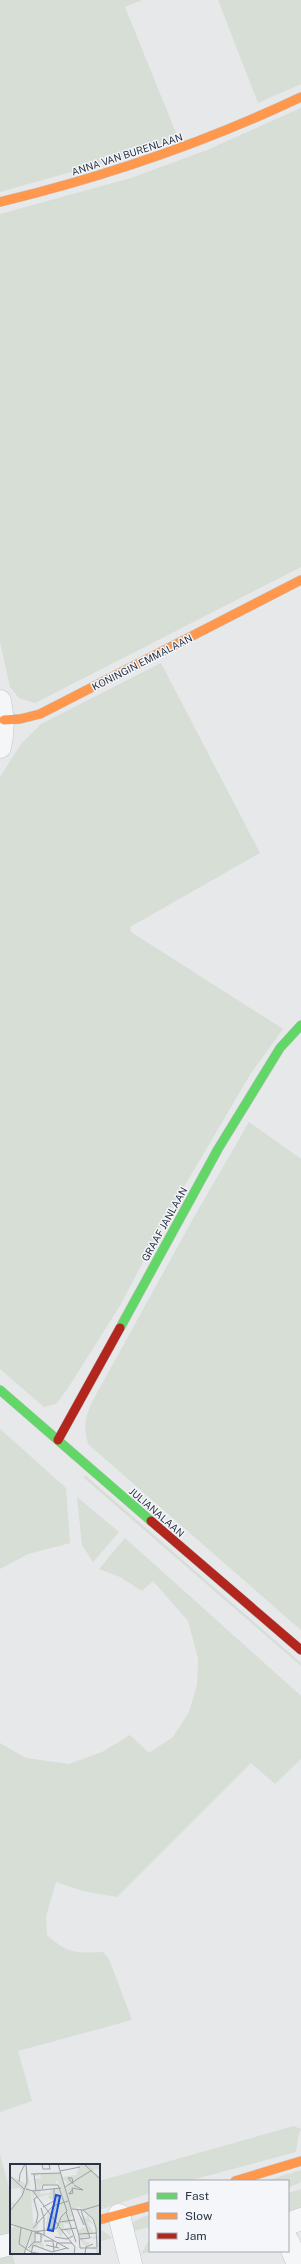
<svg xmlns="http://www.w3.org/2000/svg" width="301" height="2264" viewBox="0 0 301 2264" font-family="'Public Sans',sans-serif">
	<style>
		.green { fill: #d6ded6 }
		.lines { fill: none; stroke-linecap: round; stroke-linejoin: round }
		.street-casing { stroke: #c4c6c8; stroke-width: 23 }
		.fast-casing { stroke: #c4c6c8; stroke-width: 10 }
		.slow-casing { stroke: #c4c6c8; stroke-width: 10 }
		.jam-casing { stroke: #c4c6c8; stroke-width: 10 }
		.street { stroke: #f5f6f7; stroke-width: 22 }
		.fast { stroke: #63d668; stroke-width: 9 }
		.slow { stroke: #ff974d; stroke-width: 9 }
		.jam { stroke: #b3261e; stroke-width: 9 }
		.labels { text-anchor: middle; dominant-baseline: central; stroke-width: 3; stroke-linejoin: round; paint-order: stroke }
		.street-label { font-size: 10px; fill: #2b3445; stroke: #f4f6f9 }
		.inset-road { fill: none; stroke: #9ba0a8; stroke-width: 1 }
		.view { fill: #1d4ed8; fill-opacity: 0.15; stroke: #1d4ed8; stroke-width: 2 }
		.inset-edge { fill: none; stroke: #2b3445; stroke-width: 2 }
	</style>
	<rect width="100%" height="100%" fill="#e6e8ea"/>
	<path class="green" d="M0 0H142L125 7 178 138 124 157 0 192Z
		M218 0H301V84L258 103Z
		M301 108V567L35 703 19 698 10 687 0 642V214L131 178 207 150Z
		M161 663 260 853 130 927 131 932 283 1029 251 1073 167 1216 121 1304 68 1388 56 1404 44 1407 0 1369V777L21 744 41 724Z
		M249 1122 301 1159V1630L88 1444C82 1420 87 1412 98 1391L194 1217Z
		M0 1429 66 1488 70 1543 28 1554 0 1569Z
		M86 1476 301 1663V1666L83 1477Z
		M77 1497 119 1532 93 1562 82 1545Z
		M125 1538 301 1696V1759L275 1784 251 1763 117 1897 83 1891 56 1882 46 1916 47 1935C68 1954 75 1953 103 1952L109 1959 132 2020 18 2051 32 2101 0 2112V1743L26 1758 69 1764 102 1752 130 1735 149 1753 173 1737 189 1712 197 1685 198 1658 188 1621 153 1581 142 1591 120 1577 99 1569Z
		M294 2126 301 2129 298 2137 296 2152 188 2181H150V2193L99 2210V2181Z
		M0 2155 11 2194V2232L0 2235Z
		M301 2170V2182L288 2188V2181H266Z
		M301 2189V2211L288 2215V2193Z
		M150 2215V2227L130 2232C130 2220 141 2218 150 2215Z
		M99 2228 112 2238 99 2242Z
		M150 2239V2251H154L141 2254Z
		M12 2253 15 2264H0V2255Z"/>
	<g class="lines">
		<g class="street-casing">
			<path id="street" d="M0 701C3 718 4 730 0 747
				M119 2215 131 2264
				M288 2224 301 2219
				M288 2241 298 2264
				M0 2247 11 2244"/>
		</g>
		<g class="fast-casing">
			<path id="fast" d="M120 1328 218 1149 280 1048 301 1025
				M0 1390 151 1521"/>
		</g>
		<g class="slow-casing">
			<path id="slow" d="M0 202C104 177 204 143 301 97
				M4 720 20 719 40 714 301 580
				M235 2181 301 2161
				M99 2220 150 2206"/>
		</g>
		<g class="jam-casing">
			<path id="jam" d="M58 1440 120 1328
				M151 1521 301 1650"/>
		</g>
		<use href="#street" class="street"/>
		<use href="#fast" class="fast"/>
		<use href="#slow" class="slow"/>
		<use href="#jam" class="jam"/>
	</g>
	<g class="labels">
		<g class="street-label">
			<text transform="translate(127 154) rotate(-18)">ANNA VAN BURENLAAN</text>
			<text transform="translate(142 662) rotate(-27)">KONINGIN EMMALAAN</text>
			<text transform="translate(164 1224) rotate(-61)">GRAAF JANLAAN</text>
			<text transform="translate(157 1512) rotate(41)">JULIANALAAN</text>
		</g>
	</g>
	<g transform="translate(10 2164)">
		<rect width="90" height="90" fill="#e6e8ea"/>
		<path d="M16 0 20 20 17 23 21 26 23 59 29 57 27 66H36L37 53 44 42V37L38 34 39 30 27 34 24 30V47L22 26 26 24 29 26 26 21 28 20 25 19 24 10H28V7L29 10 28 13 25 11V15L31 14 30 10 50 9 56 24 60 21H55L57 19 52 13 66 11 70 0H90V5L83 6 90 14V83L88 84H90V90H81L86 89V85H79L87 82 88 75 73 73V76L80 79 76 83 70 76 68 66 77 62 73 61 70 54 74 52 76 56 77 51 83 60 76 57 83 67V69H79L80 73 88 72 84 56 68 42 67 45H61L64 49 61 45 63 52 59 54 62 56 59 57 60 60 50 59H54V64H60V61L61 72 54 66H52L57 72 54 68 50 73 47 66 25 68 11 62 22 67V69L23 67 31 70 35 72 31 75V70L24 69V78L33 79 34 85 29 81 28 84 27 82 19 86 21 67 14 90H0V79L3 78 0 77V65L6 62 0 60 3 56 0 58V38L6 39 12 30 10 24 0 25V12L15 19 16 22ZM45 16 48 17 49 22 52 21 49 23 51 25H42L39 29 30 30 31 21 47 20Z" fill="#d6ded6" fill-rule="evenodd"/>
		<path class="inset-road" d="M32 0 33 5H40L39 0M48 0 69 72 70 84M74 0 90 15M50 7 70 3M21 10 51 9M24 10 26 26M0 12 14 25M9 18 10 10 15 0M62 19 58 14H62L63 20M55 23 82 6M16 25 23 27 49 62M32 25 33 21H48L57 47M62 26 59 30 63 29 62 24 73 26 64 21M23 27 51 24M44 38V24M33 43 44 37M31 44 34 54V71M62 45 73 46 83 55 86 64 87 83M67 45 74 61M73 46 90 41M0 47 12 32 17 18 16 0M56 48 66 78M50 58 64 56M26 59 28 51 24 35 27 33M0 60 32 70 59 85M49 63 65 83 64 90M11 64 9 80 21 88 32 90M23 64 43 42 58 37M51 66 66 64M25 68 47 64 51 53 57 47M69 70 87 69M45 73 57 75 63 72M70 75 80 74 71 46M34 77H43L44 87M36 81 49 84M18 84 25 77V69L31 70V78H24M46 84 47 79H62M70 84H87M14 90 22 67M21 90 23 81 42 88 57 84M75 90 76 83 83 80"/>
		<path class="view" d="M46 31 50 32 43 67 38 66Z"/>
		<rect width="90" height="90" class="inset-edge"/>
	</g>
	<rect x="149" y="2180" width="140" height="72" fill="#f4f6f9" stroke="#a4a8b1"/>
	<rect x="157" y="2193" width="20" height="6" fill="#63d668" stroke="#a4a8b1"/>
	<text x="185" y="2200" font-size="12" fill="#2b3445">Fast</text>
	<rect x="157" y="2213" width="20" height="6" fill="#ff974d" stroke="#a4a8b1"/>
	<text x="185" y="2220" font-size="12" fill="#2b3445">Slow</text>
	<rect x="157" y="2233" width="20" height="6" fill="#b3261e" stroke="#a4a8b1"/>
	<text x="185" y="2240" font-size="12" fill="#2b3445">Jam</text>
</svg>
